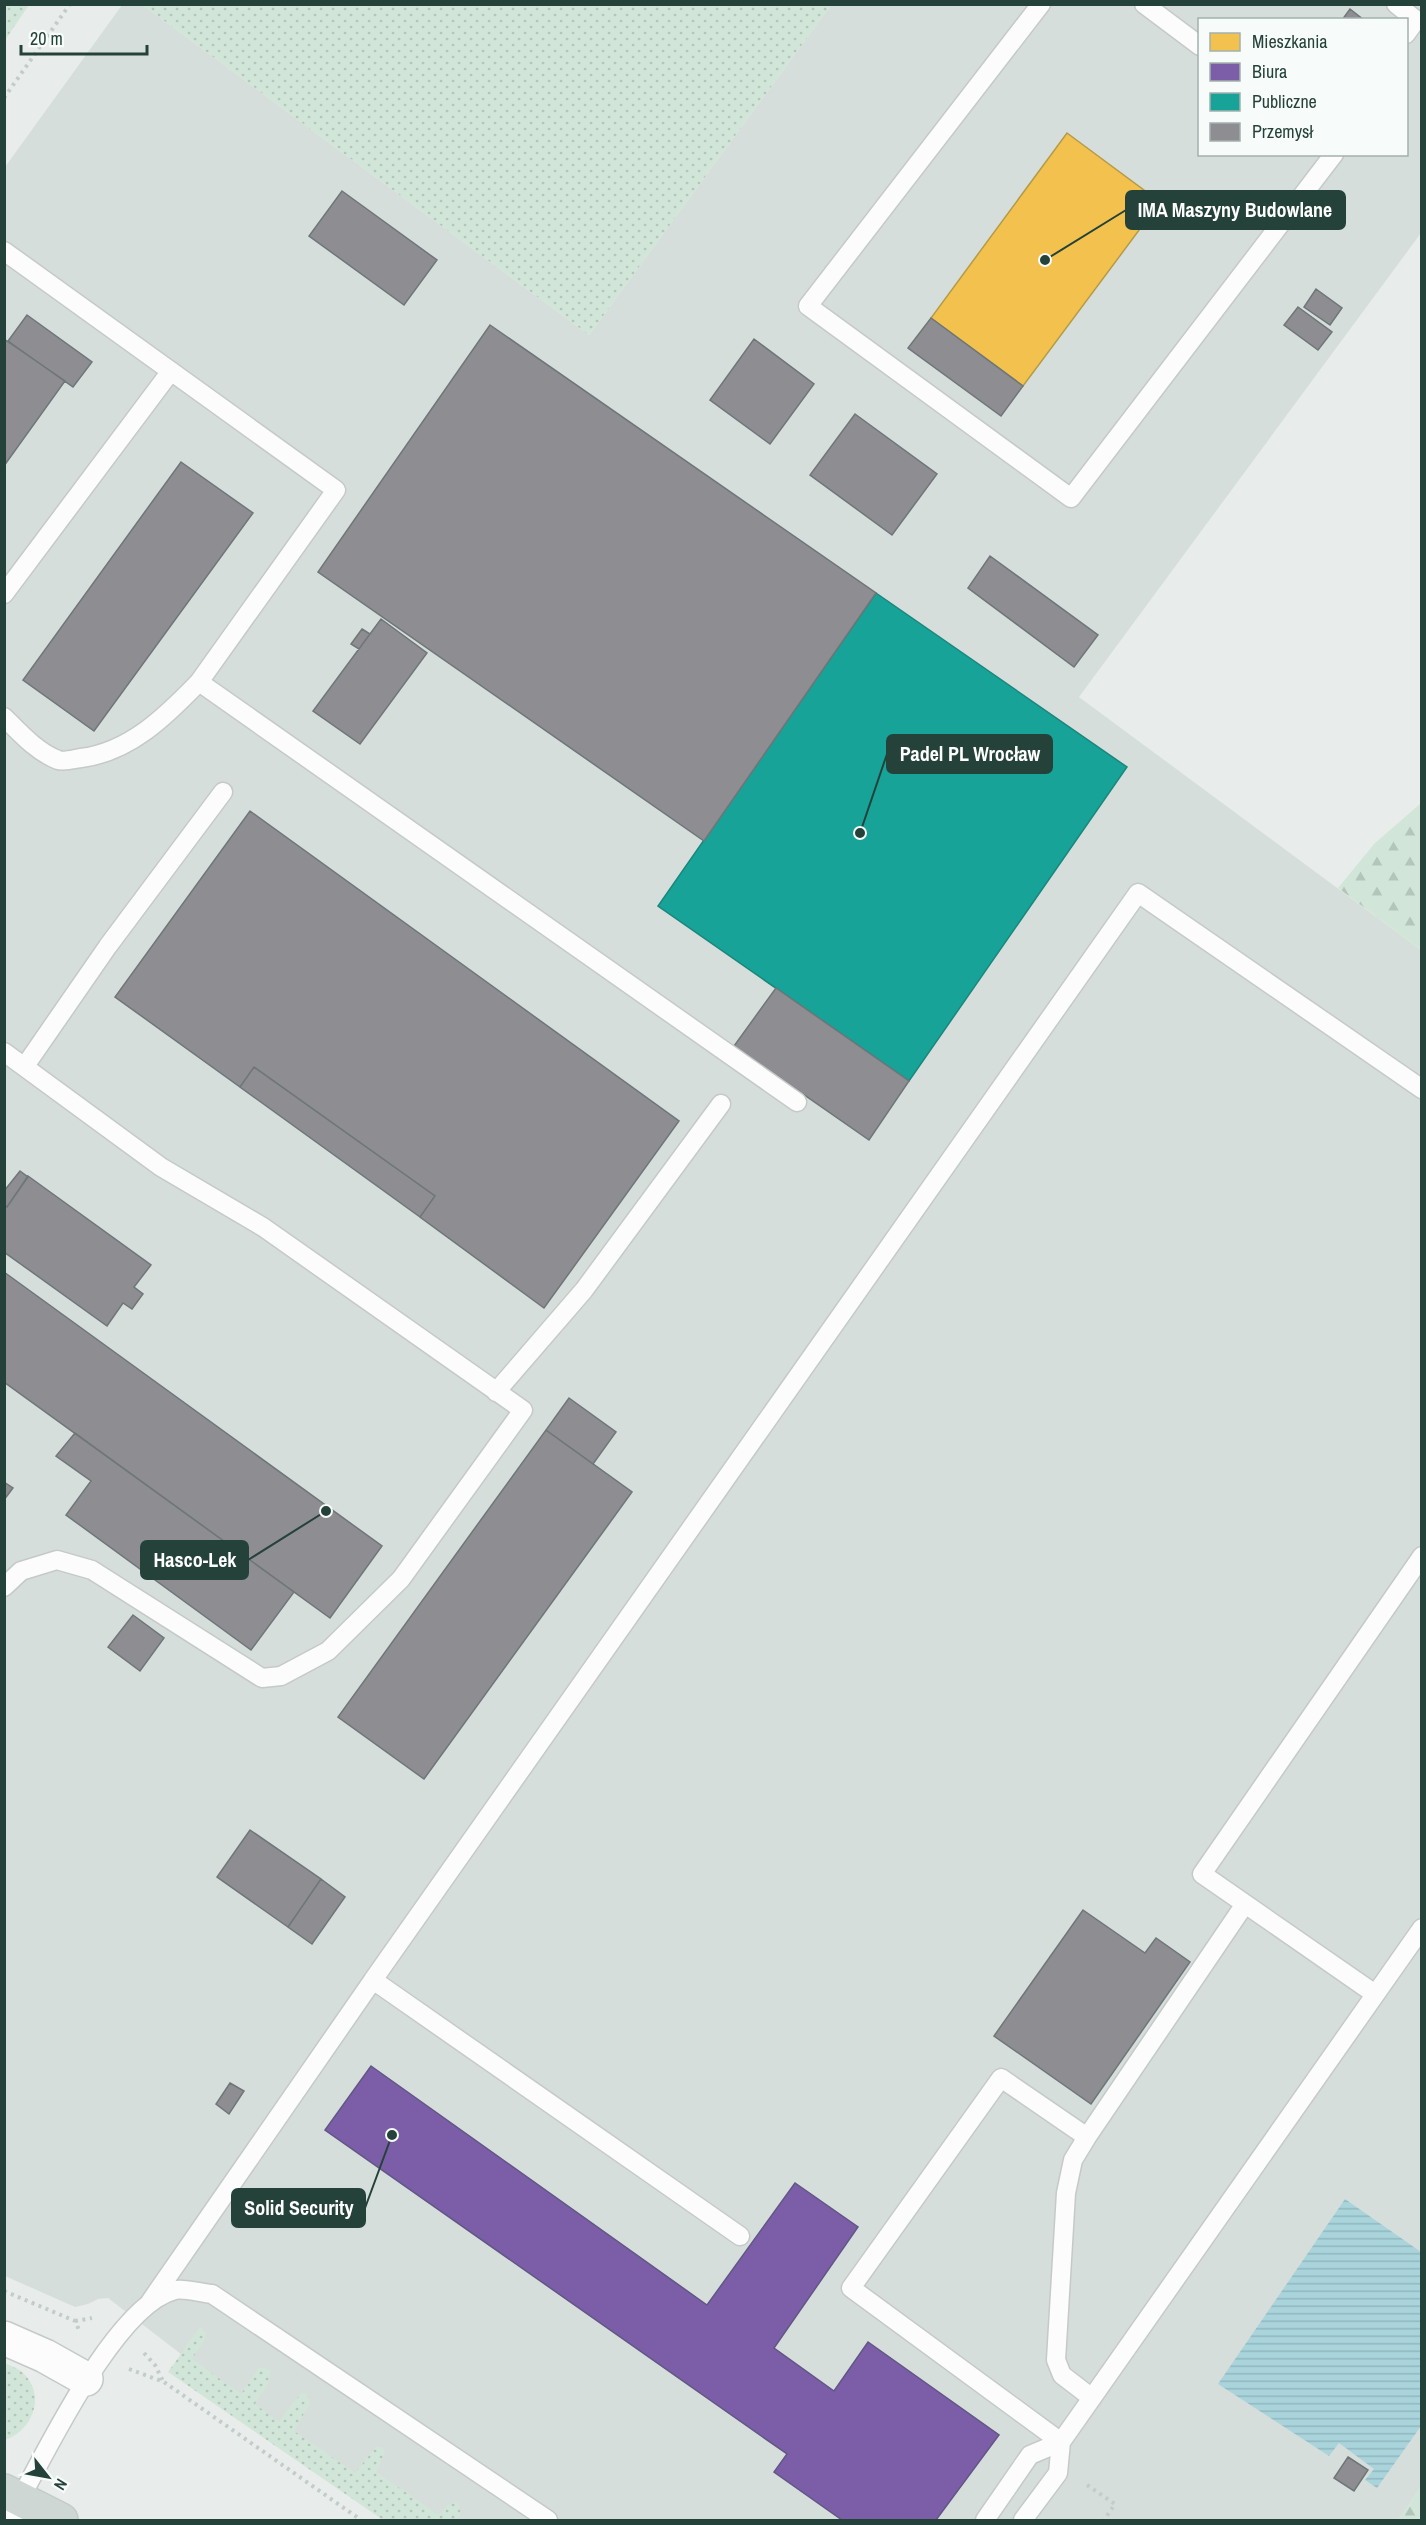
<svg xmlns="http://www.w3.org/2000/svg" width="1426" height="2525" viewBox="0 0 1426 2525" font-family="'Archivo Narrow',sans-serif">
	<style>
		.built { fill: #d6dedb; fill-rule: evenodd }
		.grass { fill: url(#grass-dots) }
		.forest { fill: url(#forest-firs) }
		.water { fill: url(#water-rules) }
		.homes { fill: #f2c14e; stroke: #b49b48; stroke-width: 1.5 }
		.offices { fill: #7b5ea7; stroke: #615686; stroke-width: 1.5 }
		.public { fill: #17a398; stroke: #1b867c; stroke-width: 1.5 }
		.industry { fill: #8d8d92; stroke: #6e7678; stroke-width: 1.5 }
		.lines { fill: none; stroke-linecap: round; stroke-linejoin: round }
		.service-casing { stroke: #c5cac8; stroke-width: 21 }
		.minor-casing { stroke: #c5cac8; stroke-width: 36 }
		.primary-casing { stroke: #c3ccc9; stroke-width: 36 }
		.path { stroke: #c3ccca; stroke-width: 4; stroke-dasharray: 3 4.5; stroke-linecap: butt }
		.service { stroke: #fcfcfc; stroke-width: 18 }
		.minor { stroke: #fcfcfc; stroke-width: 33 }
		.primary { stroke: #cfd7d5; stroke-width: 33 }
		.leader { fill: none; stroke: #24423a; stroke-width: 2 }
		.callout-dot { fill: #24423a; stroke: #f7fbf9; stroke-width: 2 }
		.callout { fill: #24423a; stroke: #24423a; stroke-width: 2 }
		.callout-label { font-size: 20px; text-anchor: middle; font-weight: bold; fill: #fff }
	</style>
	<defs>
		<pattern id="grass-dots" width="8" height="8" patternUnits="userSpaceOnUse" patternTransform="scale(1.5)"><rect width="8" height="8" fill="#d1e6d8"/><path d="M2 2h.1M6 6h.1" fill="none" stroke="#b3c6ba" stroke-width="1.8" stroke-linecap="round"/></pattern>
		<pattern id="forest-firs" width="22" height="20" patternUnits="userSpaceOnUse" patternTransform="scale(1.5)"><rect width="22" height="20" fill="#d1e6d8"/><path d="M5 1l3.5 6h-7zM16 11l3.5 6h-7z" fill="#b3c6ba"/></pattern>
		<pattern id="water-rules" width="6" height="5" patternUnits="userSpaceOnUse" patternTransform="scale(1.5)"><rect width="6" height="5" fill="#a9d4db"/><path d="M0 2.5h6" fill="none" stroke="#91b7bd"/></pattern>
	</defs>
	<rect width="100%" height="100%" fill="#e8edeb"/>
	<path class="built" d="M122 5H143L589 335 831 5H1421V233L1079 697 1421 950V2487L1398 2520H397L108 2298 98 2299 88 2304 75 2307 5 2276V167ZM1200 20H1406V154H1200Z"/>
	<path class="grass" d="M5 4 29 5 5 40 4 5Z
		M143 5H831L589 335Z
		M200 2327 206 2333 205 2339 192 2359 241 2394 259 2368H269C274 2382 261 2393 255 2404L279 2422 301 2393H306L310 2403 294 2431 355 2473 376 2447H381L385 2452 376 2472 439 2515 448 2505 454 2502 458 2503 461 2513 457 2520H383L168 2372Z
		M5 2363C10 2366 18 2368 22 2372 47 2394 33 2431 5 2440Z"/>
	<path class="forest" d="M1421 803V950L1338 888 1374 844Z
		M1421 2487V2520H1398Z"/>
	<path class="water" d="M1345 2199 1421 2252V2426L1377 2488 1365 2480 1374 2469 1339 2443 1329 2456 1218 2384Z"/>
	<path class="homes" d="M1067 133 1160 202 1023 386 931 318Z"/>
	<path class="offices" d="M371 2066 707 2305 795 2183 858 2227 774 2348 834 2391 868 2342 999 2435 936 2520H842L774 2472 787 2454 325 2130Z"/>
	<path class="public" d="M876 593 1127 767 909 1081 658 906Z"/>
	<path class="industry" d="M1350 9 1364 20H1342Z
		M342 191 437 260 404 305 309 236Z
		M1316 289 1342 308 1330 325 1304 307Z
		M1298 307 1332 332 1318 350 1284 325Z
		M27 315 92 362 73 387 8 341Z
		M931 318 1023 386 1001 416 908 348Z
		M490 325 876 593 704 841 318 572Z
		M4 339 65 381 4 466Z
		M754 339 814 384 770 444 710 400Z
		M855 414 937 474 892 535 810 475Z
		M181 462 253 513 94 731 23 680Z
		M990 556 1098 635 1074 667 968 588Z
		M381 619 427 653 360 744 313 711Z
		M362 629 370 634 359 649 351 644Z
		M250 811 679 1121 544 1308 420 1217 435 1196 254 1067 240 1087 115 997Z
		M776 988 909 1081 869 1140 734 1046Z
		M254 1067 435 1196 420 1217 240 1087Z
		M20 1171 28 1177 7 1207 4 1205V1191Z
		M28 1176 151 1265 134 1287 143 1294 132 1309 123 1303 107 1326 4 1252V1205L7 1207Z
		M4 1272 382 1546 330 1618 4 1382Z
		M569 1398 616 1432 593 1464 546 1430Z
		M546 1430 632 1492 424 1779 338 1717Z
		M75 1433 294 1592 251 1650 66 1515 91 1481 56 1456Z
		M4 1482 13 1488 4 1500Z
		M133 1615 164 1638 140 1671 108 1647Z
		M250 1830 321 1879 288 1927 217 1877Z
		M321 1879 345 1897 312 1944 288 1927Z
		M1083 1910 1145 1953 1156 1938 1190 1962 1091 2104 994 2036Z
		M230 2083 244 2091 229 2114 216 2104Z
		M1348 2457 1368 2470 1354 2491 1334 2478Z"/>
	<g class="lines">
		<g class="service-casing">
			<path id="service" d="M1041 4 808 306 1071 498 1334 154
				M1144 4 1200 46
				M1396 4 1416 20 1406 34
				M4 251 336 490 199 682 797 1102
				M4 594 171 371
				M4 717C20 733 37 752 58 760 64 762 74 759 81 758 130 752 166 716 199 682
				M4 1052 161 1167 263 1227 523 1410 401 1579 328 1651 281 1676 262 1678 92 1570 57 1560 21 1571 4 1587
				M25 1066 108 946 223 792
				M496 1392 584 1290 721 1104
				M1375 1994 1202 1874 1422 1556
				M1087 2137 1073 2160 1066 2193 1056 2360 1062 2375 1092 2398
				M740 2236 373 1980 1138 893 1422 1089
				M150 2302 373 1980
				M1061 2442 851 2288 1001 2078 1087 2137 1245 1904
				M20 2499C48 2448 117 2304 175 2290 185 2288 201 2293 212 2294L548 2520
				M985 2520 1030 2455 1061 2442
				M1023 2520 1058 2473 1061 2442 1422 1928"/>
		</g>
		<g class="minor-casing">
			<path id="minor" d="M4 2338 45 2356 86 2379
				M8 2520 20 2499"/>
		</g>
		<g class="primary-casing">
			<path id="primary" d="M4 2491 61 2520"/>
		</g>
		<path class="path" d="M4 98 70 4
			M4 2291 75 2321 79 2330
			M75 2321 92 2318
			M144 2353 155 2365 163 2381
			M129 2369 164 2382 361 2520
			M1087 2485 1115 2504 1104 2520"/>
		<use href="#service" class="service"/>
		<use href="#minor" class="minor"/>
		<use href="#primary" class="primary"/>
	</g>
	<path class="leader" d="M1045 260L1126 210M860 833L887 754M326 1511L248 1560M392 2135L365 2208"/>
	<g class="callout-dot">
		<circle cx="1045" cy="260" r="6"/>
		<circle cx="860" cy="833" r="6"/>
		<circle cx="326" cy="1511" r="6"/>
		<circle cx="392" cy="2135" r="6"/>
	</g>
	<g class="callout">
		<rect x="1126" y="191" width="219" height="38" rx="6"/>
		<rect x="887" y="735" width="165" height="38" rx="6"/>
		<rect x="141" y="1541" width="107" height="38" rx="6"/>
		<rect x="232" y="2189" width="133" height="38" rx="6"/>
	</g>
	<g class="callout-label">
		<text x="1235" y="217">IMA Maszyny Budowlane</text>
		<text x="970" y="761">Padel PL Wrocław</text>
		<text x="195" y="1567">Hasco-Lek</text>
		<text x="299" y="2215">Solid Security</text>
	</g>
	<rect width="1426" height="2525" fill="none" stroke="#24423a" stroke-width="12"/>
	<rect x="1198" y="18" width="210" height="138" fill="#f7fbf9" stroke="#a3b1ad" stroke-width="1.5"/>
	<rect x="1210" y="33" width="30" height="18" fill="#f2c14e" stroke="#a3b1ad" stroke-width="1.5"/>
	<text x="1252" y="48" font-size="18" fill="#24423a">Mieszkania</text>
	<rect x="1210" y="63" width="30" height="18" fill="#7b5ea7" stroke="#a3b1ad" stroke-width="1.5"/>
	<text x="1252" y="78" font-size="18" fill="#24423a">Biura</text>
	<rect x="1210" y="93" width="30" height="18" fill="#17a398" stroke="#a3b1ad" stroke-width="1.5"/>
	<text x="1252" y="108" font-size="18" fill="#24423a">Publiczne</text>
	<rect x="1210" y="123" width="30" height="18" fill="#8d8d92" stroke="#a3b1ad" stroke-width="1.5"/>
	<text x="1252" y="138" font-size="18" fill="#24423a">Przemysł</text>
	<g transform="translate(48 2477) rotate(121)" stroke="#f7fbf9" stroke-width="4.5" paint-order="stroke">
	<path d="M0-4.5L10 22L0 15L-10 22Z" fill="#24423a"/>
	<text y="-9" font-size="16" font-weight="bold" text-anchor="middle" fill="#24423a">N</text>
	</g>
	<path d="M21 45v9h126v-9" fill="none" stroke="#24423a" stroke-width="3"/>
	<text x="30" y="45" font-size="18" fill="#24423a" stroke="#f7fbf9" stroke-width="4.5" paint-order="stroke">20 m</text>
</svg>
